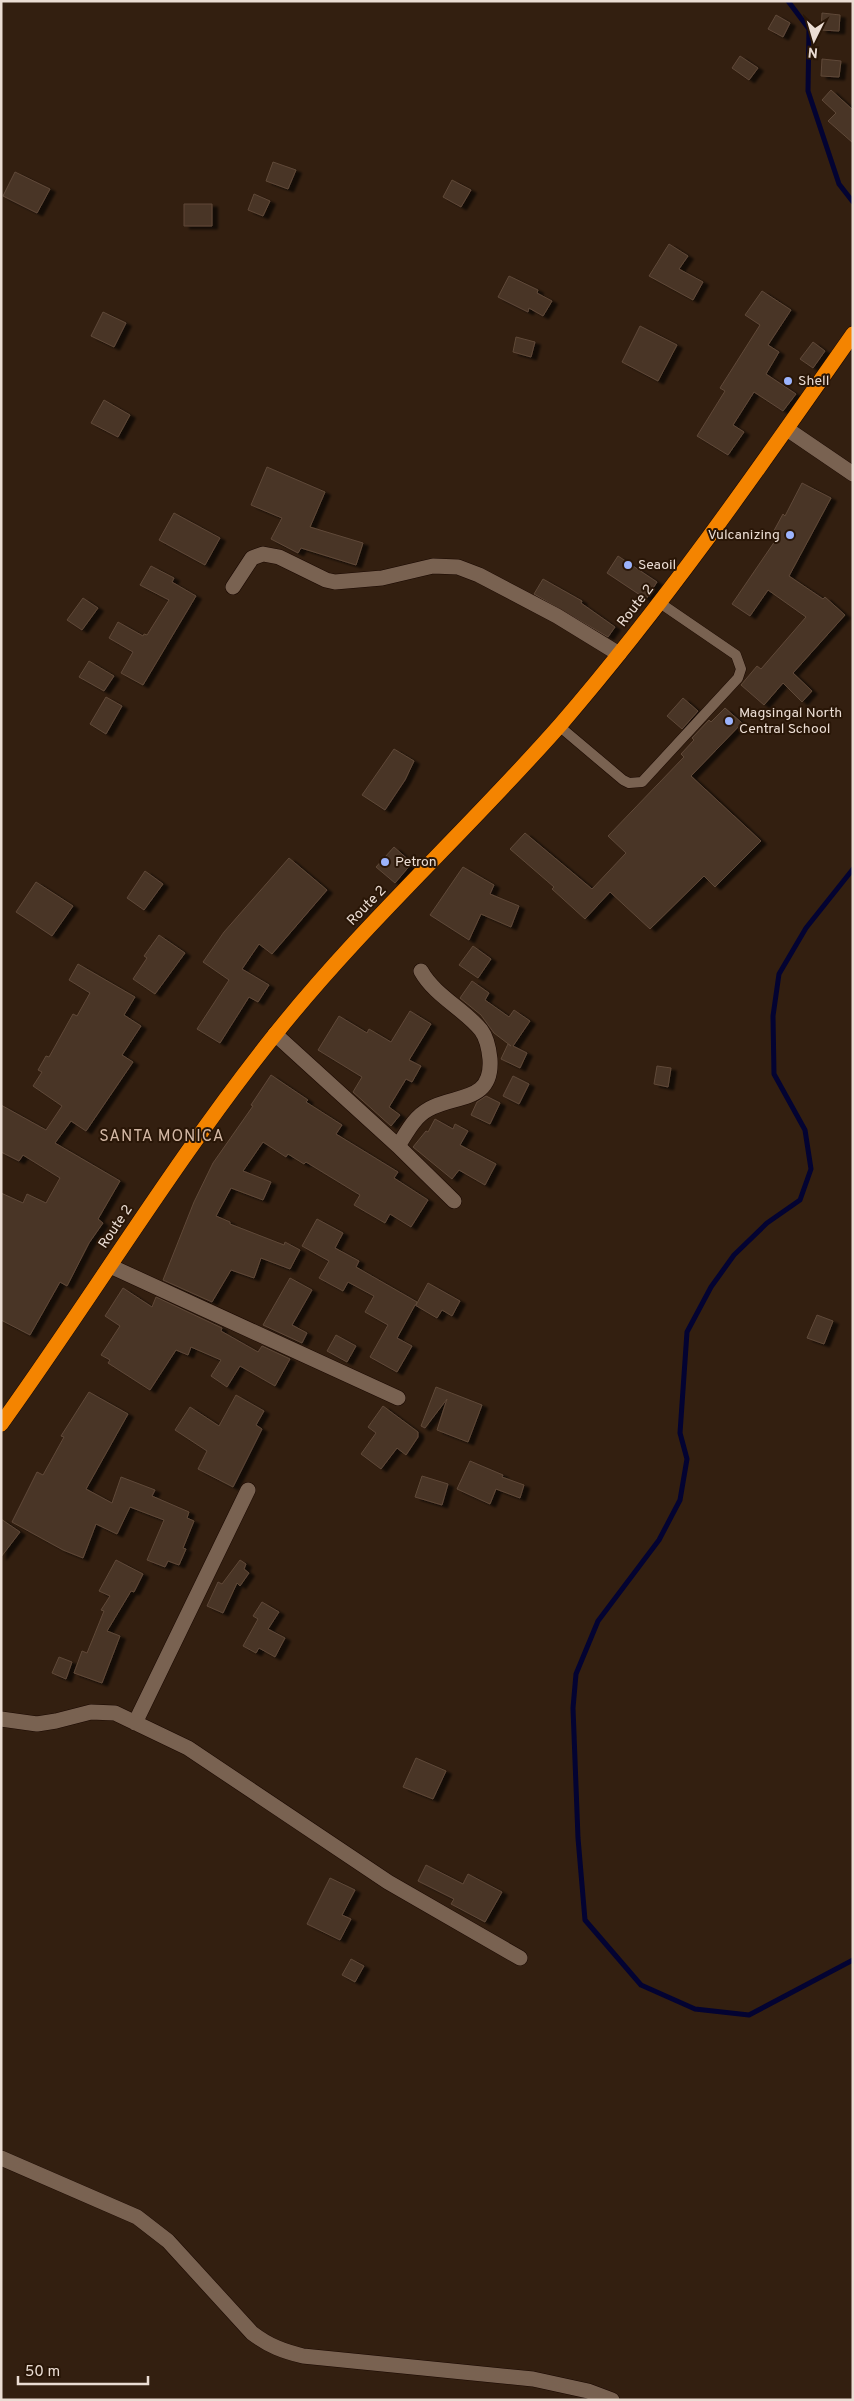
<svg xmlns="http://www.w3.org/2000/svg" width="854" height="2401" viewBox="0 0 854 2401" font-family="Overpass,sans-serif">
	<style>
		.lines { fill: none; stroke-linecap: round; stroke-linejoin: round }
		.stream { stroke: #030332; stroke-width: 5 }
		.building { fill: #4a3425; stroke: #5f4939; filter: url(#shadow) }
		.lane-casing { stroke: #1a0800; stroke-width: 11 }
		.street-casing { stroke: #1a0800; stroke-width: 16 }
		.highway-casing { stroke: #1a0800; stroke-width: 16 }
		.lane { stroke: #796251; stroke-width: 10 }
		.street { stroke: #796251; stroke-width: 15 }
		.highway { stroke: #f48400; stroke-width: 15 }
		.poi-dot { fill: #9cb4fd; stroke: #291607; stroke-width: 2 }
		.labels { text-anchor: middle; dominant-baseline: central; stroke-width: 4; stroke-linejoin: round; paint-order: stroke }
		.poi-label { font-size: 14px; fill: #ebddd4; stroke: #291607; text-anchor: start }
		.street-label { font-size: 14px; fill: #ebddd4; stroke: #291607 }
		.quarter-label { font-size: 16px; letter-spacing: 1px; fill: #d3b8a5; stroke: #291607 }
	</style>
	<defs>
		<filter id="shadow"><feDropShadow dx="5.5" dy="3" stdDeviation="1" flood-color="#0009"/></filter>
	</defs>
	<rect width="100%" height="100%" fill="#331f10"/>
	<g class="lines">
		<path class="stream" d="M788 1 809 29 808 91 839 184 853 202
			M853 869 806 928 779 974 773 1016 774 1074 805 1130 811 1169 800 1200 767 1223 734 1255 711 1287 687 1332 680 1433 687 1459 680 1500 659 1540 598 1621 576 1674 573 1708 578 1838 585 1920 641 1985 695 2009 749 2015 853 1960"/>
	</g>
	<path class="building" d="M822 13 840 15 839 31 821 30Z
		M776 15 790 23 783 37 768 29Z
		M740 56 758 68 749 80 732 68Z
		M822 59 841 61 839 77 821 76Z
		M831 90 853 110V143L828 121 836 113 822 100Z
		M273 162 296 170 288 189 266 181Z
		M15 172 50 189 37 213 3 196Z
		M452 180 471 190 461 207 443 197Z
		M254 194 270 201 263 216 248 210Z
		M184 204H212V226H184Z
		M669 244 688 256 679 269 703 282 693 300 649 276Z
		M509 276 538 290 537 293 552 301 543 316 529 308 528 312 498 297Z
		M762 291 791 310 768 345 779 352 766 374 796 394 783 411 754 392 733 425 744 432 728 455 697 436 725 391 720 388 760 325 745 315Z
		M103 312 126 323 114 347 91 336Z
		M640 326 677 345 658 381 622 362Z
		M516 337 535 342 531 357 513 352Z
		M813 342 825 351 813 368 800 359Z
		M104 400 130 415 118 437 91 423Z
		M267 467 325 492 310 527 363 543 356 565 301 548 298 553 271 539 282 518 251 505Z
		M802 483 831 498 789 576 823 599 825 597 845 615 793 673 812 691 802 702 783 683 764 705 741 685 757 666 761 669 806 617 768 590 750 616 732 604 775 541 770 538 783 514 785 516Z
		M174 513 220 538 205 565 159 540Z
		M618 556 657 582 646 599 607 573Z
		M151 566 174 578 172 582 196 596 143 685 121 673 133 652 109 638 118 622 143 636 144 634 147 635 169 600 140 585Z
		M543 579 582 601 581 603 615 627 608 637 534 594Z
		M83 598 98 608 82 630 67 620Z
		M89 661 114 676 104 691 79 677Z
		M106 697 122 706 106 734 90 724Z
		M683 698 698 711 682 729 667 716Z
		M725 708 742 723 691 776 761 841 715 887 704 876 650 929 610 892 585 919 552 889 554 887 510 849 525 833 592 889 626 853 608 836 684 757 681 754 694 740 692 738 709 720 711 722Z
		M394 749 414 761 405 780 385 810 362 795Z
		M394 847 412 863 395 883 376 867Z
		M289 858 327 890 272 954 259 944 242 969 269 985 258 1002 249 997 220 1043 197 1029 229 980 203 962 224 932Z
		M463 867 494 885 490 894 519 906 511 927 481 914 469 940 430 915Z
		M145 871 163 884 144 910 127 898Z
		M36 882 73 906 52 936 16 912Z
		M159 935 185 953 155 994 133 979 147 958 144 956Z
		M473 946 491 959 478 978 459 965Z
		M78 964 135 997 124 1015 141 1026 122 1055 133 1062 86 1131 71 1121 55 1143 120 1181 98 1219 103 1223 89 1243 67 1286 60 1282 30 1335 1 1320V1193L23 1203 27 1194 46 1203 60 1178 23 1155 19 1161 1 1152V1105L46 1130 62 1106 33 1086 42 1072 38 1070 46 1056 49 1057 73 1014 77 1016 90 993 69 980Z
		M472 981 489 993 485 1000 509 1017 514 1010 530 1021 513 1046 527 1053 520 1068 501 1059 508 1044 511 1046 494 1033 481 1015 460 998Z
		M410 1011 431 1024 409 1060 421 1066 412 1082 406 1079 389 1107 400 1115 391 1126 353 1092 362 1077 318 1050 339 1016 367 1033 369 1029 391 1042Z
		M657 1066 671 1068 668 1087 654 1084Z
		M271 1075 308 1100 306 1102 342 1125 336 1134 398 1172 394 1178 428 1200 411 1227 390 1214 385 1223 354 1205 360 1195 306 1162 304 1164 288 1154 286 1157 263 1142 243 1171 271 1182 263 1200 231 1188 216 1216 230 1222V1224L284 1245 285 1242 300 1250 290 1269 261 1258 254 1278 231 1270 212 1302 163 1280 194 1202 213 1163 253 1106 251 1105Z
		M513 1076 529 1084 519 1104 503 1096Z
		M486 1096 500 1103 490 1124 471 1115 477 1102Z
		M435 1119 453 1129 455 1124 468 1131 460 1145 496 1164 485 1185 459 1170 452 1179 413 1147 426 1131 428 1132Z
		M317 1219 343 1233 335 1248 359 1261 356 1267 417 1302 416 1305 428 1283 460 1301 452 1316 442 1310 437 1318 415 1305 397 1338 412 1346 397 1372 370 1357 388 1325 365 1312 374 1296 348 1282 343 1291 319 1278 329 1261 302 1246Z
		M290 1278 312 1290 292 1325 307 1333 302 1343 263 1325Z
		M123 1288 152 1307 156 1297 222 1328 221 1331 258 1352 262 1346 290 1359 275 1386 240 1366 227 1387 211 1376 221 1360 191 1347 188 1355 176 1350 150 1390 108 1363 110 1360 101 1355 120 1326 105 1316Z
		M817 1315 833 1321 824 1344 807 1338Z
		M336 1335 356 1346 347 1362 327 1351Z
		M436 1387 482 1405 468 1442 437 1430 447 1399 425 1428 421 1426Z
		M89 1392 128 1414 86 1489 112 1503 121 1477 155 1490 152 1496 189 1512 187 1518 194 1521 183 1548 186 1549 179 1565 168 1561 165 1567 147 1560 164 1520 130 1507 117 1534 96 1524 83 1558 63 1550 12 1522 37 1472 43 1475 64 1437 61 1436Z
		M236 1395 264 1411 256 1425 262 1429 233 1487 198 1469 207 1451 175 1430 190 1407 219 1426Z
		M383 1406 418 1432V1437L406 1455 397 1448 381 1469 361 1454 376 1433 368 1427Z
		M470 1461 503 1475 502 1477 524 1485 520 1498 496 1489 490 1504 457 1489Z
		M422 1476 448 1484 442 1505 415 1497Z
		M1 1519 20 1532 1 1557Z
		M116 1560 143 1574 134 1592 131 1591 107 1631 120 1636 102 1683 74 1673 82 1651 87 1653 104 1611 101 1610 110 1596 99 1591Z
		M240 1560 246 1564 244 1569 249 1573 240 1586 237 1583 223 1613 207 1606 218 1582 222 1584Z
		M262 1602 279 1612 268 1629 285 1638 275 1657 259 1648 256 1653 243 1646 258 1619 253 1616Z
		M59 1657 72 1662 66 1679 52 1673Z
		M416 1758 446 1771 433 1799 403 1787Z
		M426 1865 463 1884 468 1874 502 1892 485 1922 451 1904 454 1899 418 1881Z
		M330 1878 355 1890 342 1915 351 1919 340 1940 307 1924Z
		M351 1959 364 1966 355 1982 342 1975Z"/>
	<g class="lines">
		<g class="lane-casing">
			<path id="lane" d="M559 726 623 780 629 783 642 782 738 678 741 669 736 655 660 603"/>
		</g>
		<g class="street-casing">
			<path id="street" d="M787 429 853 474
				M233 587 252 558 263 554 279 557 326 580 335 582 382 578 433 566 458 567 479 575 557 616 619 654
				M275 1034 398 1146 454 1201
				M398 1146C407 1132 414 1117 429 1109 455 1094 493 1103 490 1059 489 1049 487 1038 481 1030 464 1009 435 996 421 971
				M110 1266 398 1398
				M1 1719 37 1724 56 1721 91 1712 115 1713 188 1748 388 1882 520 1958
				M135 1723 248 1490
				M1 2158 137 2217 168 2241 252 2333C269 2346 283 2351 303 2356L533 2379 588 2391 612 2400"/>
		</g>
		<g class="highway-casing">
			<path id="highway" d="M1 1424C93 1296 175 1160 273 1037 361 926 468 830 561 724 667 601 760 467 853 334"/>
		</g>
		<use href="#lane" class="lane"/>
		<use href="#street" class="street"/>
		<use href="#highway" class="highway"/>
	</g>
	<g class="poi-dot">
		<circle cx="788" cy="381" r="5"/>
		<circle cx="790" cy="535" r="5"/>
		<circle cx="628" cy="565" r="5"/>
		<circle cx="729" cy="721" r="5"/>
		<circle cx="385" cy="862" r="5"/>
	</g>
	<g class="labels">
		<g class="poi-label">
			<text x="798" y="381">Shell</text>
			<text x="780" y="535" text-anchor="end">Vulcanizing</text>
			<text x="638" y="565">Seaoil</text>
			<text x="739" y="713">Magsingal North<tspan x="739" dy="16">Central School</tspan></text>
			<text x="395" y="862">Petron</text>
		</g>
		<g class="street-label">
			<text transform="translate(636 606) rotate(-52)">Route 2</text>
			<text transform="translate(367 906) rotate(-46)">Route 2</text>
			<text transform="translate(116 1227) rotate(-56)">Route 2</text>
		</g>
		<g class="quarter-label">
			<text x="162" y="1137">SANTA MONICA</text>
		</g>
	</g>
	<rect width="854" height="2401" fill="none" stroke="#ebddd4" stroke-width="5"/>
	<g transform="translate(814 40) rotate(185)" stroke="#291607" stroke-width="4" paint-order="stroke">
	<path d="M0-4L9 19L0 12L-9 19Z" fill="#ebddd4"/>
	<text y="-8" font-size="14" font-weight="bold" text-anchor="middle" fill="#ebddd4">N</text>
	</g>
	<path d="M18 2376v8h130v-8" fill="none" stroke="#ebddd4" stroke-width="2.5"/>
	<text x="25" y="2376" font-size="15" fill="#ebddd4" stroke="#291607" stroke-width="4" paint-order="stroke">50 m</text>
</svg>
